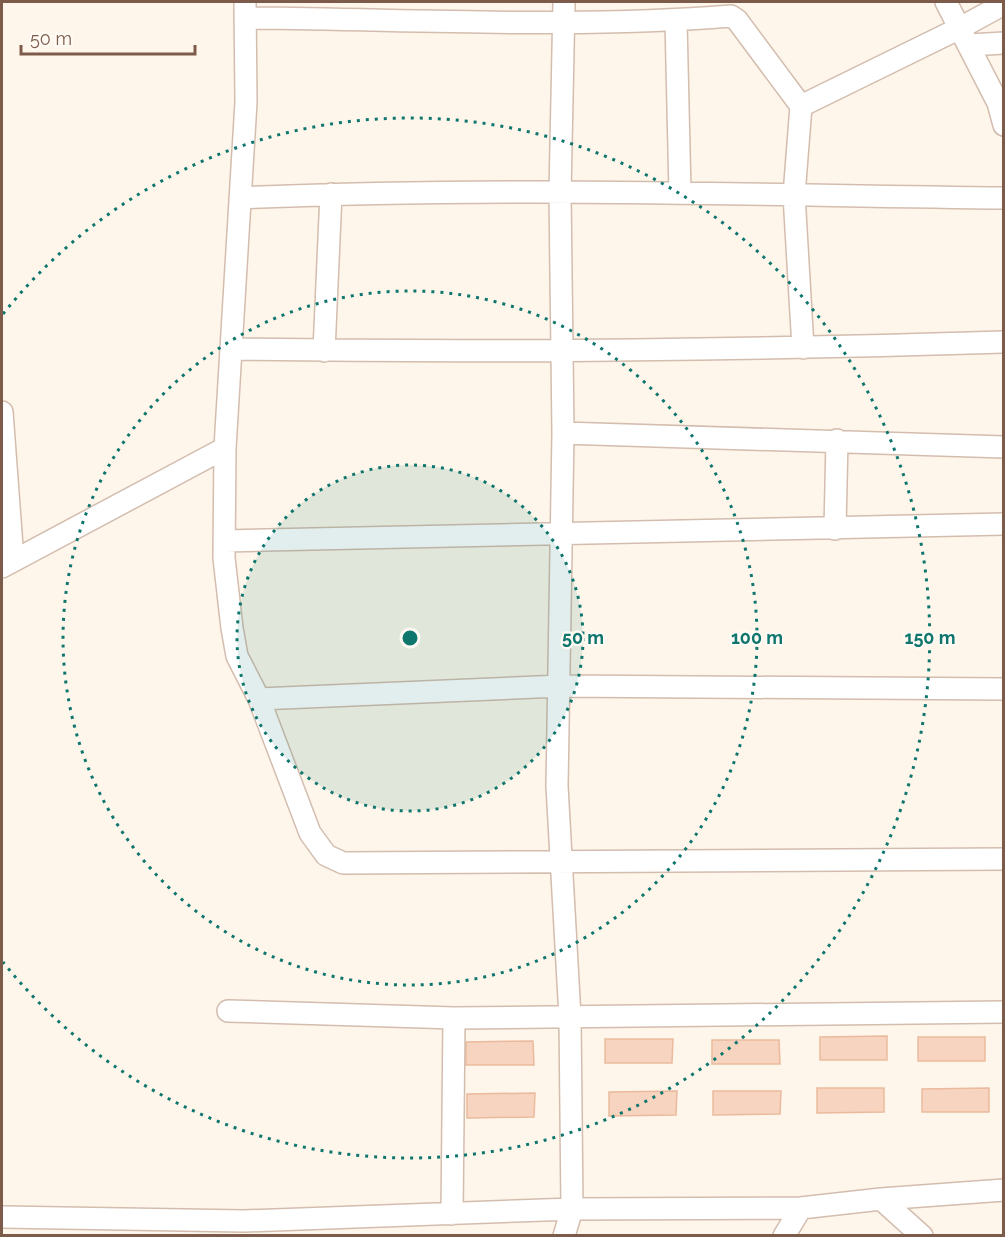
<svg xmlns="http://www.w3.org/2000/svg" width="1005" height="1237" viewBox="0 0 1005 1237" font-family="Raleway,sans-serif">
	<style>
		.building { fill: #f6d4bf; stroke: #ebba9e; stroke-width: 1.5 }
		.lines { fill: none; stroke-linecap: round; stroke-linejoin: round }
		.minor-casing { stroke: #d3bdae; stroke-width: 24 }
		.minor { stroke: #fff; stroke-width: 21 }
		.ring { fill: none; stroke: #0f766e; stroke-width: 3; stroke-dasharray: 3 6 }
		.centre { fill: #0f766e; stroke: #fffaf3; stroke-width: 3 }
		.ring-label { font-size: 18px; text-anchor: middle; font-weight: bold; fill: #0f766e; stroke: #fffaf3; stroke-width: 4.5; stroke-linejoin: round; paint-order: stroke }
	</style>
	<rect width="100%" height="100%" fill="#fef6eb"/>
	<path class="building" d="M887 1036V1060H820V1037Z
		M918 1037H985V1061H918Z
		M605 1039H673L672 1063H605Z
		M712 1040H779L780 1064H712Z
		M533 1041 534 1065H466V1042Z
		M817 1088H884V1112L817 1113Z
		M989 1088V1112H922V1089Z
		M677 1091 676 1115 609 1116V1092Z
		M713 1091H781L780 1114 713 1115Z
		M535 1093 534 1117 467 1118V1094Z"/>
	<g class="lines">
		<g class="minor-casing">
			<path id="minor" d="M245 2 246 102 225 448 224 558 232 628 237 656 259 699 310 833 326 855 343 863 1004 859
				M946 2 998 103 1004 125
				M245 18C407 19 570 29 731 16L737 20 801 106
				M676 21 680 193
				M969 45 1004 43
				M240 198C494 186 749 195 1004 198
				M803 348 794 195 801 106 960 28 1004 4
				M231 349C488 353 746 350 1004 342
				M324 351 331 194
				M2 412 13 560
				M563 433 1004 447
				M835 529 837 440
				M225 541 1004 524
				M2 567 225 448
				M259 699 560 686 1004 689
				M228 1011 454 1018 1004 1012
				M881 1199 922 1236
				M452 1214 454 1018
				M2 1217 244 1221 572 1209 801 1208 881 1199 1004 1190
				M564 1236 572 1209 570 1017 557 786 563 433 560 193 564 2
				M784 1236 801 1208"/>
		</g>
		<use href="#minor" class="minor"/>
	</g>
	<circle cx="410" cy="638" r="173" fill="#0f766e" fill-opacity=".12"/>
	<g class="ring">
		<circle cx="410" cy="638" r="173"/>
		<circle cx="410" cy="638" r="347"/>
		<path d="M3 314A520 520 0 1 1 3 962"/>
	</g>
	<circle cx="410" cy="638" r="9" class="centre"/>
	<g class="ring-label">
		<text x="583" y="644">50 m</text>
		<text x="757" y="644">100 m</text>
		<text x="930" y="644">150 m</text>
	</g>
	<rect width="1005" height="1237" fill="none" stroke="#7d5b4a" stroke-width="6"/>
	<path d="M21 45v9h174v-9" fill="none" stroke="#7d5b4a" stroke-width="3"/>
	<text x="30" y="45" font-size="18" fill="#7d5b4a" stroke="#fffaf3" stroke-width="4.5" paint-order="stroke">50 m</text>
</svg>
